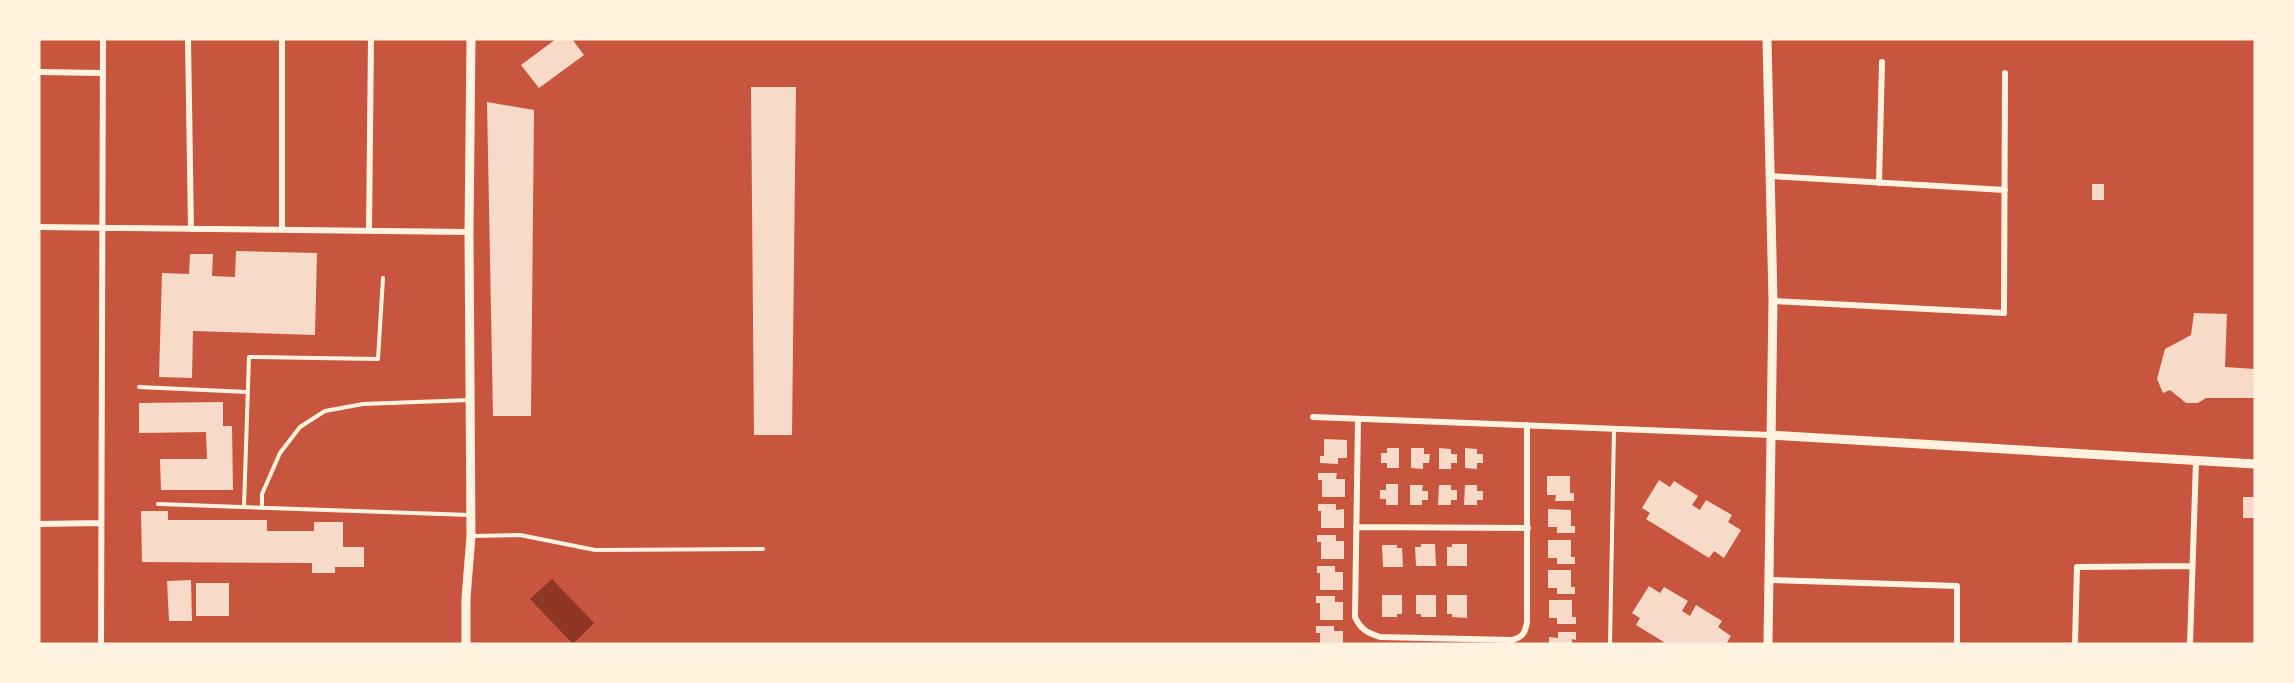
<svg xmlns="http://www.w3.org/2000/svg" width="2294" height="683" viewBox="0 0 2294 683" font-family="Poppins,sans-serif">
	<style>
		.water { fill: #8f3625 }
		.building { fill: #f7dbc8 }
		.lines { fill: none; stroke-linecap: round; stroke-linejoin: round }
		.service { stroke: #fff3e0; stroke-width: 4 }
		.minor { stroke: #fff3e0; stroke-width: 6 }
		.tertiary { stroke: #fff3e0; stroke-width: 9 }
	</style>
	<rect width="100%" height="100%" fill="#c8553d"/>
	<path class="water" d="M552 579 594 623 573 644 530 599Z"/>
	<path class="building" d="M556 39H572L584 55 539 88 521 65Z
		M751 87H796L792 435H754Z
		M487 102 534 110 531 416H493Z
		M2092 184H2104V200H2092Z
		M236 251 317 253 315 335 193 331 192 378 159 377 162 273 189 274 190 254H213L212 276 235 277Z
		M2194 313 2227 314 2225 367 2255 369V398H2206L2198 403H2186L2170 390 2163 393 2157 379 2165 349 2191 335Z
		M223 402V426H232L233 490H161L160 459H207L206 432 139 433V403Z
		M1324 439 1347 440V458H1338V464L1320 463V456H1324Z
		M1387 448H1399V468H1387V463H1381V453H1387Z
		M1411 448H1424V454H1430L1429 463H1423V469L1411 468Z
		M1439 448 1451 449V454H1457V463H1451V469H1439Z
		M1465 448 1477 449V454H1483V463H1477V469L1465 468Z
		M1318 473H1337L1336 479H1345V497H1322V480H1318Z
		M1547 476H1570V493H1574V501H1555L1556 495H1547Z
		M1659 480 1670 487 1674 481 1698 496 1692 505 1700 510 1706 500 1732 515 1728 522 1741 530 1724 558 1714 551 1709 558 1646 519 1650 513 1642 508Z
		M1386 484H1398V505H1386V499H1380V490H1386Z
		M1410 485H1423L1422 491H1428V500H1422V505H1410Z
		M1439 485H1451V490H1457V500H1451V505H1438Z
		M1465 485H1477V491H1483V500H1477V505H1464Z
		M2243 497H2255V518H2243Z
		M1318 504H1336V510L1344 509V528H1321V511H1318Z
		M1548 509 1571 510V526H1575V533H1557V527H1548Z
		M141 511H168V520H267V531H314V522H343V547H364V567H335V573H312V563L142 562Z
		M1317 535H1336V541H1344V559H1321V542H1317Z
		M1548 540H1571V557H1575V564H1557V558H1548Z
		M1421 544H1435L1436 566H1416L1415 547H1421Z
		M1452 544H1467V566H1447V547H1452Z
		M1382 545H1397V548H1402L1403 567H1383Z
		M1317 566H1335V572H1343V590H1320V573H1317Z
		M1548 570H1571V587H1575V594H1557V588H1548Z
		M191 580 192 621H169L167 581Z
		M196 583H229V616H196Z
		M1649 586 1660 593 1664 587 1688 601 1682 611 1690 616 1696 605 1722 621 1718 627 1731 636 1726 644H1667L1636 625 1640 618 1632 613Z
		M1382 595H1402V614H1397V617H1382Z
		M1416 595H1436V617H1421V614H1416Z
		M1447 595H1467V618L1452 617V614H1447Z
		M1316 596H1335V602H1343V620H1320V603H1316Z
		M1549 600H1572V617H1576V624H1557V618H1549Z
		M1316 626H1334V631H1343V644H1320V633H1316Z
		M1558 632H1576V640L1572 639V644H1549V637L1558 638Z"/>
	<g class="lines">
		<path class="service" d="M139 387 247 392
			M158 504 470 515
			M244 507 249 357 378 359 383 278
			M262 508V494L280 453 300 427 325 411 363 404 469 400
			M472 536 520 535 595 550 763 549
			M1610 644 1614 429"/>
		<path class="minor" d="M188 39 191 229
			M39 72 103 73
			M1770 176 2005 190
			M1879 183 1882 62
			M39 227 469 232
			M282 230V39
			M369 230 371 39
			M1773 301 2004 313 2005 73
			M1313 417 1771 435
			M1358 419 1355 617C1361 630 1368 633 1380 637L1512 640C1523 637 1525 633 1527 622V425
			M39 524 101 523
			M1356 527 1528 528
			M1769 580 1957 586V644
			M101 644 103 39
			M2075 644 2077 567 2192 566
			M2190 644 2196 461"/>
		<path class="tertiary" d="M1767 39 1773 301 1768 644
			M1771 435 2255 464
			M466 644V598L471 536 469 232 471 39"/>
	</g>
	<rect width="2294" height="683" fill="none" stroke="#fff3e0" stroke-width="81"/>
</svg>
